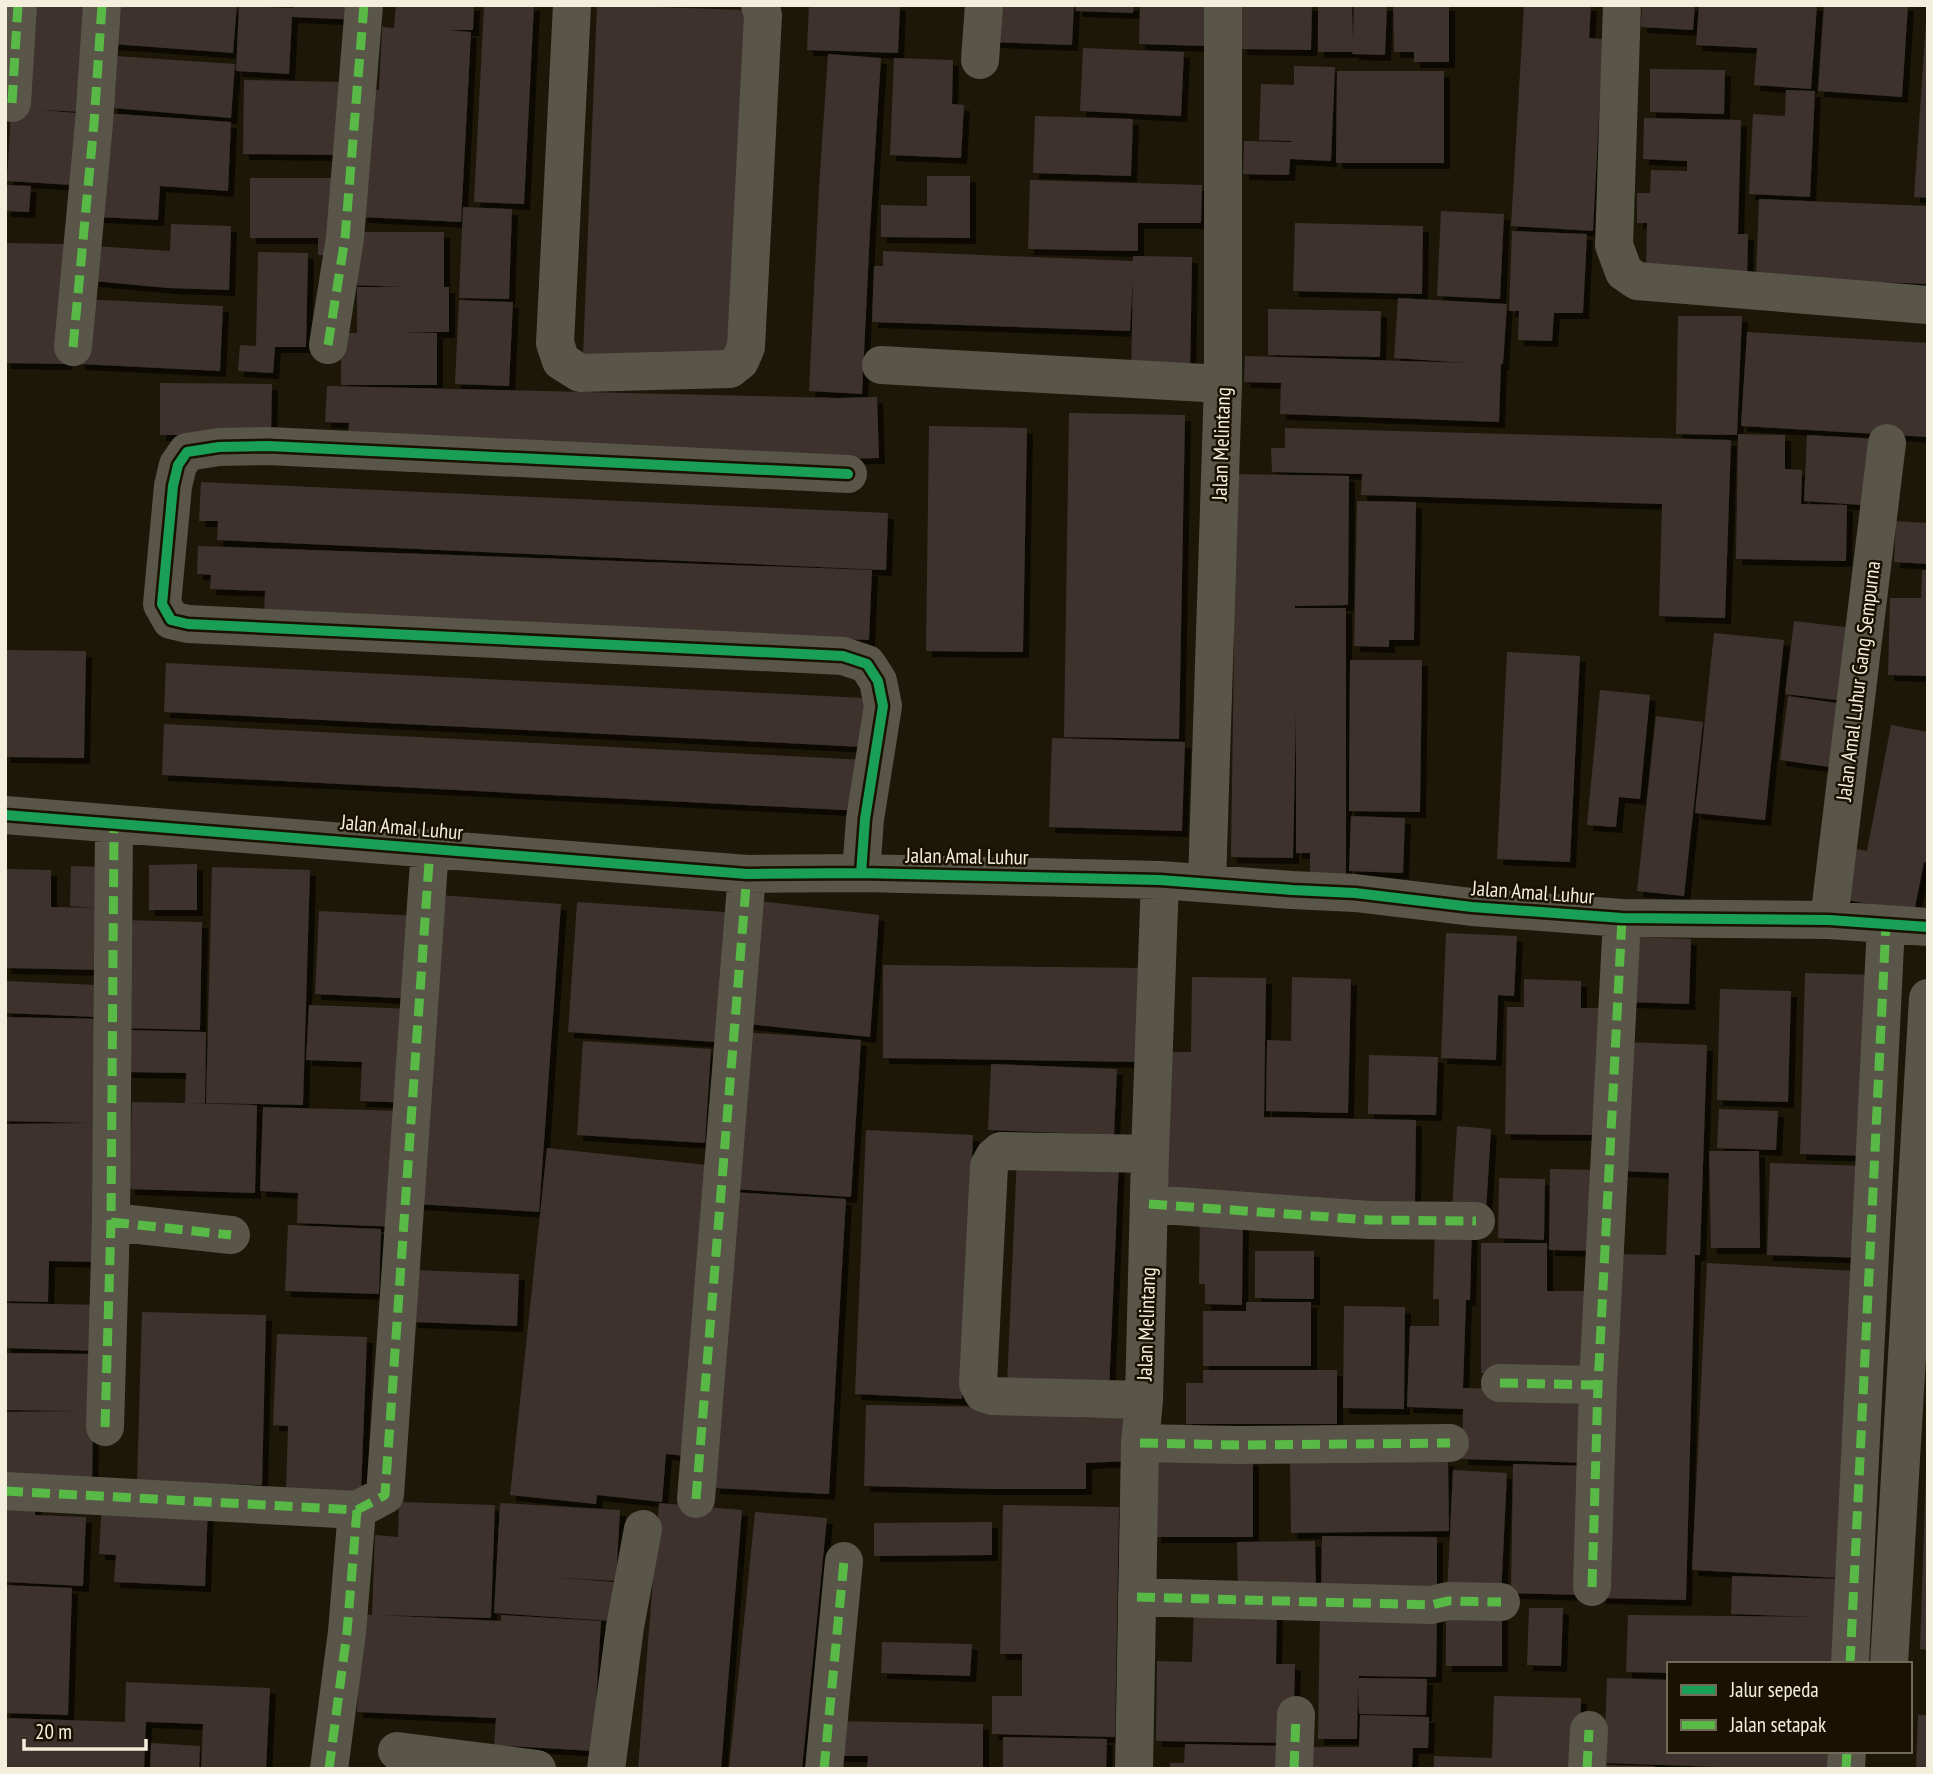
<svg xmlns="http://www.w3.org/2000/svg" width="1933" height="1774" viewBox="0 0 1933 1774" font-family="'PT Sans Narrow',sans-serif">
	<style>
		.building { fill: #3c332e; filter: url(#shadow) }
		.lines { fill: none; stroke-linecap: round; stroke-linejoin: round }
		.minor { stroke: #595549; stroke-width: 38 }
		.quiet { stroke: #58b947; stroke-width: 9; stroke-dasharray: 18 9; stroke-linecap: butt }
		.cycleway-casing { stroke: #1a1200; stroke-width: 15 }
		.cycleway { stroke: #1a9f57; stroke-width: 10 }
		.labels { text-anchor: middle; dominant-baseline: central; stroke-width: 5; stroke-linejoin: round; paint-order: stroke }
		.street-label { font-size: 21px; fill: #f4eedc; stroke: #1a1200 }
	</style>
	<defs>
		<filter id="shadow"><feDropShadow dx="6" dy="6" stdDeviation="0" flood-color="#0009"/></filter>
	</defs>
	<rect width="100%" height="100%" fill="#1d1708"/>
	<path class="building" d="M21 5H91L86 112 39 110 76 113 72 185 7 181 11 109Z
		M114 5H237L233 53 112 44Z
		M293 5H362V20L292 17 289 74 236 71 239 6 293 8Z
		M396 5H474L473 30H448L471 32 461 222 361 217 368 90H379L382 27 394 28Z
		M484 5H534L524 204 474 202Z
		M597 5 745 10 731 362 583 356Z
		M809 5H900L898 53 807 50Z
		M994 5H1074L1072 45 992 42Z
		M1076 5H1134L1133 13 1076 11Z
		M1140 5H1207L1206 46 1139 44Z
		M1242 5H1312L1311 50 1241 49Z
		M1318 5H1352L1353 41 1354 5H1387L1385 55 1352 54 1353 52H1318Z
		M1393 5H1449V62H1414V52H1394Z
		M1524 5H1591L1589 38 1603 39 1593 231 1511 226Z
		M1642 5H1695L1693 30 1641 27Z
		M1699 5H1817L1811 89 1754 85 1757 48 1696 45Z
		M1824 5H1908L1902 97 1818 91Z
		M1926 22H1928V198L1914 197Z
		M1083 48 1184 52 1181 116 1080 111Z
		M828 54 881 58 870 230 862 394 809 391 819 188Z
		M115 56 235 64 231 118 112 108Z
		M894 58 953 60 952 104 964 105 961 158 890 155Z
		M1294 66 1335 67 1331 161 1290 159 1289 175 1243 174 1244 141 1291 142 1292 141 1259 140 1261 84 1294 85Z
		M1650 69 1725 70 1724 114 1650 112Z
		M1337 71H1444V163H1336Z
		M244 80 347 82 346 155 243 154Z
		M1786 90 1815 91 1810 197 1749 194 1753 114 1785 116Z
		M104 113 231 122 228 191 160 186 158 220 98 217Z
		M1035 116 1133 119 1131 176 1033 173Z
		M1644 118 1741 120 1738 234H1748L1747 284 1646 270 1647 223H1637V193H1650L1651 170 1687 171V161L1643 159Z
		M927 176H970V238L881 237V205L927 206Z
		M250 178H338L337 256 318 255V238H250Z
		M1030 180 1202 185 1201 223H1138V251L1028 249Z
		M5 185 31 186 29 212 5 211Z
		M1759 199 1928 206V284L1756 277Z
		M463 207 512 209 509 299 459 298Z
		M1441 211 1504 214 1500 299 1437 296Z
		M1295 223 1423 226 1422 294 1293 291Z
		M171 224 231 226 229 290 168 288 93 281V246L170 251Z
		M1512 231 1587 234 1583 313H1554L1552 341 1518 340 1519 311H1509Z
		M353 232H444V287H449V332H399L437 333V385H341V333H357V287H403L353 285Z
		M5 243 68 244 66 364 5 363Z
		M883 251 1133 261V256L1192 257 1190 377 1131 375 1133 276 1130 331 872 322 874 266H883Z
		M258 252 308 253 306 347H275L273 373 238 371 240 345 256 346Z
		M1398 298 1507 304 1503 364H1501L1499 422 1280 414 1281 383 1244 382 1245 356 1468 363 1394 358Z
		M82 299 223 306 220 371 79 364Z
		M459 300 513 302 509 386 455 384Z
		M1268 309 1381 311 1380 357 1268 355Z
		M1678 316H1742L1737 435 1676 434Z
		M1747 332 1928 343V437L1741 426Z
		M160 383 272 384 271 435H160Z
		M327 386 837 398 877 397 879 458 838 459 347 448 349 423 325 422Z
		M1069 413 1185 415 1179 739 1064 737Z
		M929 426 1027 428 1023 652 926 651Z
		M1285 428 1731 440 1725 618 1659 616 1662 504 1361 495 1362 474 1272 472 1271 448H1285Z
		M1738 434 1785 435V469L1802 470 1801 504 1847 505 1846 561 1736 559Z
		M1807 435 1880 439 1876 506 1804 501Z
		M1233 474 1349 476 1348 605 1295 606V608H1346V881H1310V853H1296V709L1293 858 1231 857 1234 645Z
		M201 482 888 513 886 570 217 540 218 521H199Z
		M1357 501 1416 502 1414 640H1389V647L1354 646Z
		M1896 521 1928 523V564L1894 562Z
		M198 546 872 570 869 640 264 618 265 591 210 589 211 575 197 574Z
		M1922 570H1928V676L1888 675 1890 598H1921Z
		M1794 621 1853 628 1845 701 1785 694Z
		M1714 633 1784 640 1765 820 1695 813Z
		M5 650 86 651 84 758 5 757Z
		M1507 652 1580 656 1570 862 1497 859Z
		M1350 660H1422L1420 812 1349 811Z
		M166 663 865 698 863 747 164 712Z
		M1600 690 1650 695 1640 799 1619 797 1616 827 1587 825Z
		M1788 696 1837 703 1829 767 1780 760Z
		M1656 716 1703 722 1684 896 1637 891Z
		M164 724 865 760 863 811 162 775Z
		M1891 725 1928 732V863L1924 862 1914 912 1841 899 1851 848 1867 851Z
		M1052 738 1185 742 1182 831 1049 827Z
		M1351 816 1405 818 1403 873 1349 871Z
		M197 864V910H149V865Z
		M71 866 101 867 104 970 5 968 6 869 51 870V907L95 908 70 906Z
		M212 867 310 870 303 1105 206 1103Z
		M440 895 561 904 539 1212 417 1204Z
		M751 900 879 915 870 1037 738 1023Z
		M577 902 740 913 731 1043 568 1032Z
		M319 911 423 916 419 999 315 994Z
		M121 920 202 922 200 1030 118 1028Z
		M1446 933 1517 936 1514 996 1498 995 1496 1060 1441 1058Z
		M1631 937 1691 939 1689 1004 1629 1002Z
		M883 965 1145 968 1144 1062 883 1058Z
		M1805 973 1875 975 1870 1156 1800 1154Z
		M1192 977 1266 978 1264 1117 1416 1120 1415 1204 1156 1199 1158 1052H1191Z
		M1292 977 1351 979 1348 1113 1266 1111 1267 1040 1291 1041Z
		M1524 979 1581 981V1008H1600L1599 1135 1505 1134 1507 1007H1524Z
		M7 981 97 985 96 1017 5 1013Z
		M1720 989 1791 991 1788 1102 1717 1100Z
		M309 1005 415 1009 412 1103 360 1101 362 1062 306 1060Z
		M5 1017 105 1019 100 1262 49 1261 48 1302 5 1301V1124L92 1123 5 1121Z
		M127 1030 206 1032 205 1103H188L257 1105 255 1193 129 1189 132 1102 185 1103 186 1073 126 1072Z
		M743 1032 861 1040 851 1197 733 1189Z
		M583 1041 711 1049 705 1143 577 1135Z
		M1626 1042 1707 1045 1700 1255H1695L1686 1600 1600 1598 1609 1254 1666 1255 1669 1173 1622 1171Z
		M1369 1055 1438 1057 1436 1115 1368 1114Z
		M991 1064 1117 1069 1114 1135 988 1130Z
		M263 1107 405 1111 401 1227 297 1223 298 1193 260 1191Z
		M1719 1109 1778 1111 1776 1150 1717 1148Z
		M1457 1126 1491 1129 1486 1211 1452 1209Z
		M866 1130 973 1135 962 1399 855 1394Z
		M547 1148 716 1166 685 1456 666 1454 662 1502 597 1495 596 1504 510 1495Z
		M1709 1151H1759L1760 1248H1711Z
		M1017 1156 1119 1161 1109 1390 1007 1385Z
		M1770 1163 1868 1166 1866 1258 1767 1255Z
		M1550 1169 1604 1170 1603 1251 1549 1250Z
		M1499 1178 1545 1179 1544 1240 1498 1238Z
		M731 1192 846 1199 829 1494 714 1488Z
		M1200 1212H1243L1242 1305 1205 1304V1284H1199Z
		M1435 1223 1472 1224 1470 1300H1466L1463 1388 1591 1391 1589 1463 1462 1459 1463 1409 1407 1407 1410 1326H1439V1299H1433Z
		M288 1225 381 1229 379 1294 285 1291Z
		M1481 1243H1547V1291H1589V1373H1481Z
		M1255 1251H1314V1299L1255 1298Z
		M1707 1263 1855 1271 1840 1578 1692 1570Z
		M414 1270 519 1274 517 1326 412 1322Z
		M1246 1302H1311V1366H1203V1311H1246Z
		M5 1303 101 1305V1351L5 1348Z
		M1344 1306 1405 1307 1404 1409 1343 1408Z
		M142 1312 266 1315 262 1485 137 1482Z
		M277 1334 367 1337 361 1493 286 1490 288 1426 273 1425Z
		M5 1353 94 1354 92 1486 5 1487V1412L78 1411 5 1410Z
		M1203 1370H1337V1424H1186V1383H1203Z
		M866 1405 992 1407 1085 1418 1129 1417 1130 1461 1086 1463V1489H990L864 1486Z
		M1155 1460H1253V1537H1155Z
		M1448 1460 1449 1531 1291 1533 1290 1462Z
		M1513 1464 1588 1466 1585 1595 1511 1593Z
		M1453 1470 1507 1473 1501 1597 1447 1594Z
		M1926 1472H1928V1650L1920 1649Z
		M5 1494 36 1495 35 1515 86 1517 83 1586 5 1582Z
		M102 1501 208 1506 205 1586 114 1582 116 1555 99 1554Z
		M399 1502 495 1505 491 1618 376 1615 501 1621V1615L601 1621 593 1751 494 1745 496 1718 357 1712 362 1614 372 1615 375 1535 398 1537Z
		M500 1503 620 1510 616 1581 549 1577 614 1582 612 1621 494 1613Z
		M659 1503 742 1510 721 1769H638Z
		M1003 1505 1119 1507 1115 1737 992 1734V1696H1022V1654H1000Z
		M755 1512 827 1518 802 1769H729Z
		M992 1522V1555L874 1556V1523Z
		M1322 1536 1437 1537V1597L1321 1595Z
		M1315 1541 1316 1595H1238L1237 1542Z
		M1732 1576 1840 1579V1664H1669V1673L1626 1672 1628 1615 1816 1617 1731 1614Z
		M5 1585 72 1588 68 1715 5 1713Z
		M1194 1602 1277 1604 1276 1664H1295L1293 1743 1156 1741 1157 1661 1192 1662Z
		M1446 1604H1502V1666H1446Z
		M1529 1608H1563L1561 1666 1527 1665Z
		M1320 1611 1437 1613 1436 1677 1359 1676V1678L1427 1679 1426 1715 1359 1714 1358 1685 1357 1739H1318Z
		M882 1642 972 1644 970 1676 881 1673Z
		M1607 1678 1669 1680V1751H1841L1840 1769H1781L1604 1763Z
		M126 1682 270 1688 266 1769H201L203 1724 146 1722 144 1769H5V1718L125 1722Z
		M1494 1696 1581 1698 1579 1769H1434V1756L1492 1758Z
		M1360 1715 1429 1717 1428 1748H1413L1412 1769H1308V1747H1359Z
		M1918 1715H1928V1769H1916Z
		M836 1721 983 1724V1769L879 1767V1769H867L868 1756H835Z
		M1003 1737 1107 1739 1106 1769H1003Z
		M151 1743 200 1746 199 1769H150Z
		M1185 1744 1291 1746V1769H1170V1763H1184Z
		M1605 1765 1655 1766V1769H1605Z"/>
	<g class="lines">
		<path class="minor" d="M572 5 555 343 561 361 580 373 730 369 740 361 746 347 763 15 760 5
			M1622 5 1614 245 1624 272 1637 281 1928 305
			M980 60 984 5
			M12 103 18 5
			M328 345 345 238 364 5
			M73 347 94 123 102 5
			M881 365 1223 384
			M848 474 268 446 219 447 187 452 178 465 173 486 162 604 171 620 188 624 843 656 867 664 878 681 883 706 865 819 861 873
			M5 815 747 874 861 873 1160 880 1292 890 1355 893 1472 907 1622 918 1829 920 1928 927
			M1207 882 1223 384V5
			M1829 920 1887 443
			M1149 1204 1370 1220 1476 1221
			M111 1222 231 1235
			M1500 1383 1598 1385
			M1144 1400 992 1396 983 1393 978 1384 989 1166 994 1157 1001 1151 1150 1154
			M105 1427 111 1222 114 824
			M1140 1443 1237 1445 1450 1443
			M5 1491 357 1510 385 1495 430 848
			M696 1499 747 874
			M1592 1587 1598 1385 1622 918
			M1137 1597 1431 1605 1448 1601 1501 1602
			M1850 1664 1886 924
			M1889 1664 1928 998
			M397 1751 537 1769
			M329 1769 347 1632 357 1510
			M606 1769 625 1627 643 1529
			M824 1769 844 1561
			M1134 1769 1140 1443 1144 1400 1150 1154 1160 880
			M1294 1769 1296 1715
			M1587 1769 1589 1730
			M1846 1769 1847 1751"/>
		<path class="quiet" d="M12 103 18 5
			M328 345 345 238 364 5
			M73 347 94 123 102 5
			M1149 1204 1370 1220 1476 1221
			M111 1222 231 1235
			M1500 1383 1598 1385
			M105 1427 111 1222 114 824
			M1140 1443 1237 1445 1450 1443
			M5 1491 357 1510 385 1495 430 848
			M696 1499 747 874
			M1592 1587 1598 1385 1622 918
			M1137 1597 1431 1605 1448 1601 1501 1602
			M1850 1664 1886 924
			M329 1769 347 1632 357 1510
			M824 1769 844 1561
			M1294 1769 1296 1715
			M1587 1769 1589 1730
			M1846 1769 1847 1751"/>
		<g class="cycleway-casing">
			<path id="cycleway" d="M848 474 268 446 219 447 187 452 178 465 173 486 162 604 171 620 188 624 843 656 867 664 878 681 883 706 865 819 861 873
				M5 815 747 874 861 873 1160 880 1292 890 1355 893 1472 907 1622 918 1829 920 1928 927"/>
		</g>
		<use href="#cycleway" class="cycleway"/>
	</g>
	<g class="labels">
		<g class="street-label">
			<text transform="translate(1221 444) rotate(-88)">Jalan Melintang</text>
			<text transform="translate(1858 681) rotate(-83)">Jalan Amal Luhur Gang Sempurna</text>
			<text transform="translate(402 827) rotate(5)">Jalan Amal Luhur</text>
			<text transform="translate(967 856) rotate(1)">Jalan Amal Luhur</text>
			<text transform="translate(1533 892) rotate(4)">Jalan Amal Luhur</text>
			<text transform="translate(1146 1324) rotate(-88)">Jalan Melintang</text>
		</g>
	</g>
	<rect width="1933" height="1774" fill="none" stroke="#f4eedc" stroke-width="14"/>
	<rect x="1667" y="1662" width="245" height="91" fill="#1a1200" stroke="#716a58" stroke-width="2"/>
	<rect x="1681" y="1685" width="35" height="10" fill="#1a9f57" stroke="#716a58" stroke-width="2"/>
	<text x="1730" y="1697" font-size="21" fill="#f4eedc">Jalur sepeda</text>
	<rect x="1681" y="1720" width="35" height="10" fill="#58b947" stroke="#716a58" stroke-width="2"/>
	<text x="1730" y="1732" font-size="21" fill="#f4eedc">Jalan setapak</text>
	<path d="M24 1739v10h122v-10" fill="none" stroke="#f4eedc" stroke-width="3.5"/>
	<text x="35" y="1739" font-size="21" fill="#f4eedc" stroke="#1a1200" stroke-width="5" paint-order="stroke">20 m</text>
</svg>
